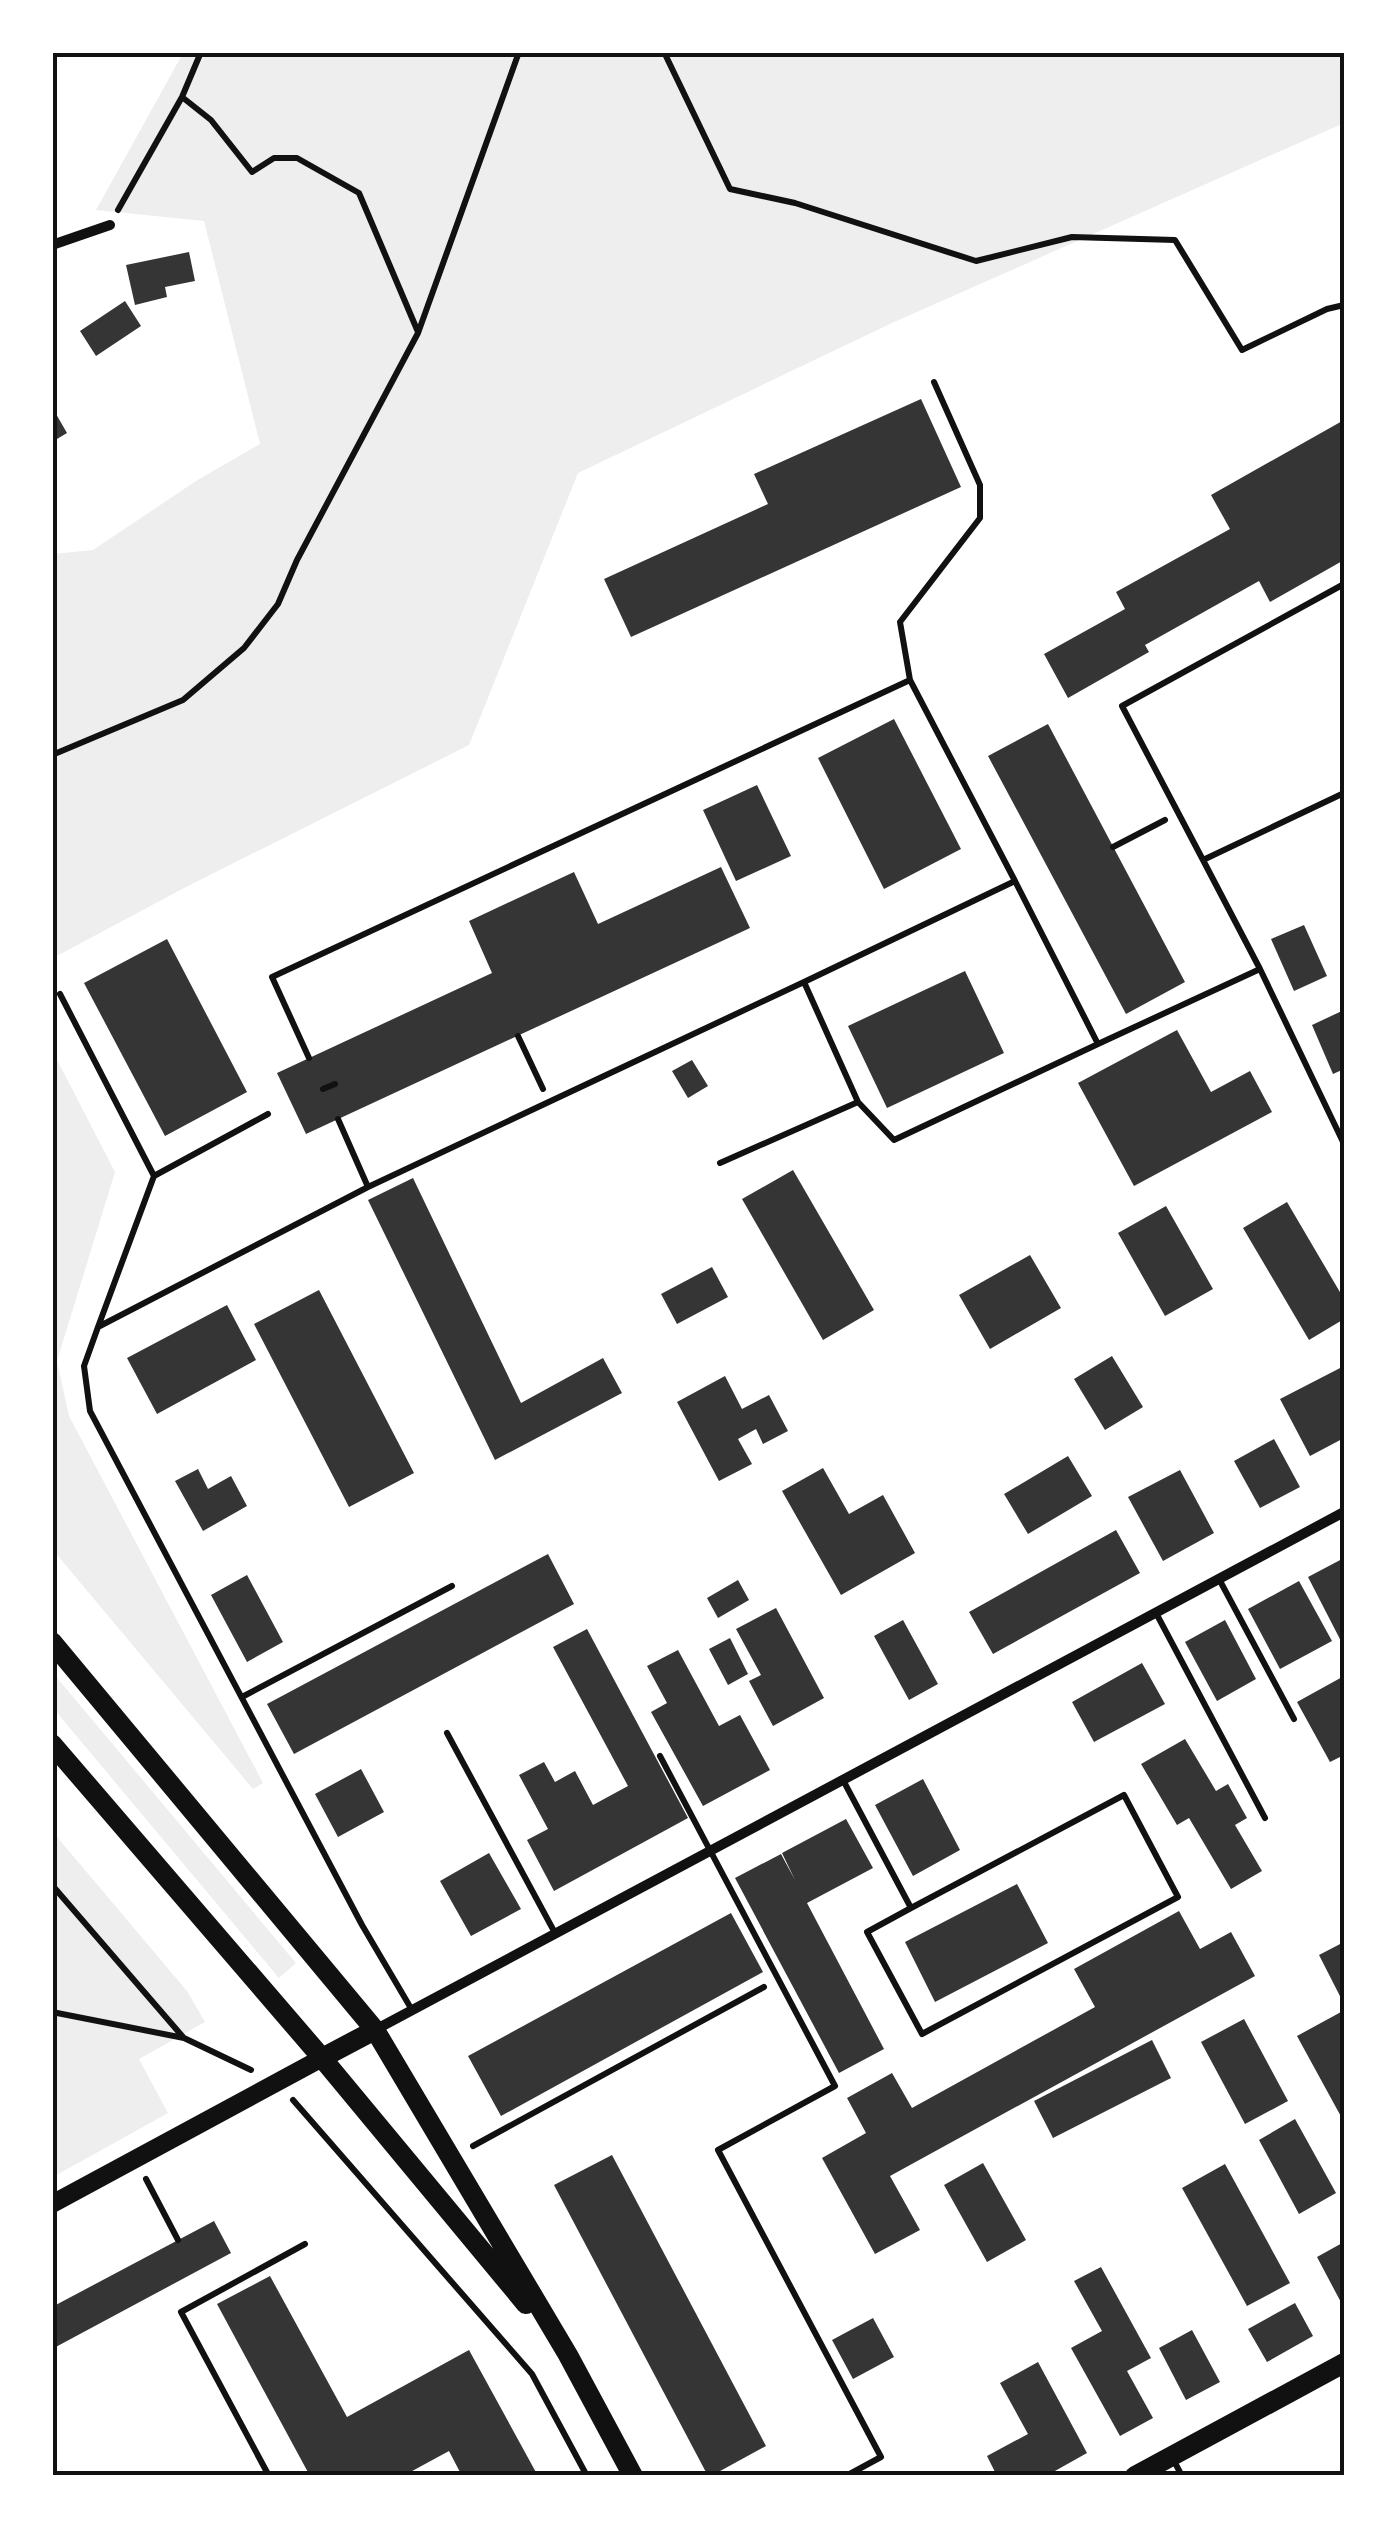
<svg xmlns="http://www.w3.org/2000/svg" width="1397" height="2528" viewBox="0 0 1397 2528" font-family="Manrope,sans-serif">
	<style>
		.green { fill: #eee }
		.building { fill: #353535 }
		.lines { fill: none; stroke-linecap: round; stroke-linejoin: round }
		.path { stroke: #111; stroke-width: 6 }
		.service { stroke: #111; stroke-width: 6 }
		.minor { stroke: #111; stroke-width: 10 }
		.tertiary { stroke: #111; stroke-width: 18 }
		.secondary { stroke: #111; stroke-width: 20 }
		.neatline { fill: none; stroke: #111; stroke-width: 4 }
	</style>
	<rect width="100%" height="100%" fill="#fff"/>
	<path class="green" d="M183 53H1344V123L892 323 578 473 469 745 184 888 53 958V554L93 550 196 481 260 444 204 221 96 210Z
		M53 1052 115 1172 57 1361 69 1416 263 1783 253 1789 53 1550Z
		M53 1673 296 1963 279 1978 53 1708Z
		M52 1831 187 1991 205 2022 139 2059 168 2113 53 2177Z"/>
	<path class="building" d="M189 252 195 281 165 287 167 297 135 305 126 265Z
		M125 301 141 326 96 356 80 331Z
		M921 399 961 487 631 637 604 579 768 504 754 474Z
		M52 407 67 433 52 442Z
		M1344 420V560L1270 602 1259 581 1145 645 1149 652 1068 698 1044 654 1125 609 1116 592 1230 529 1211 495Z
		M894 719 961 849 884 889 818 758Z
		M1048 724 1185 982 1126 1014 988 756Z
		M757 785 791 856 736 881 703 810Z
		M721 867 750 928 306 1134 277 1073 492 973 469 921 574 872 598 924Z
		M1304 925 1327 976 1294 991 1271 939Z
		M167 939 247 1092 165 1136 84 983Z
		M965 971 1004 1053 887 1108 848 1026Z
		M1344 1010V1069L1333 1074 1312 1025Z
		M1177 1030 1211 1092 1250 1071 1272 1112 1134 1186 1078 1083Z
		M692 1060 708 1086 688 1098 672 1071Z
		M793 1170 874 1310 823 1340 742 1199Z
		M413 1178 521 1403 603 1358 622 1393 495 1460 368 1200Z
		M1287 1202 1344 1299V1319L1309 1340 1243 1228Z
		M1166 1206 1213 1289 1165 1316 1118 1233Z
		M1030 1255 1061 1308 990 1349 959 1295Z
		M712 1267 728 1297 677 1324 661 1294Z
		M319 1290 414 1473 349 1507 254 1324Z
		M227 1305 256 1360 157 1414 127 1358Z
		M1112 1356 1143 1407 1105 1430 1074 1379Z
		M1344 1366V1438L1310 1456 1280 1399Z
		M725 1376 742 1409 769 1395 788 1431 763 1444 756 1429 738 1439 752 1464 719 1481 677 1402Z
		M1274 1439 1300 1487 1260 1508 1234 1461Z
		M1068 1456 1092 1496 1028 1534 1004 1494Z
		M823 1468 849 1514 883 1495 915 1553 841 1595 782 1491Z
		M198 1469 208 1489 231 1476 247 1506 203 1531 175 1481Z
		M1180 1470 1214 1533 1163 1561 1128 1497Z
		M1116 1530 1140 1573 993 1654 969 1612Z
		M548 1554 574 1604 294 1754 267 1704Z
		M1344 1558V1647L1308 1577Z
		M247 1575 283 1642 247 1662 211 1595Z
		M738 1580 749 1600 718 1618 707 1598Z
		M1299 1581 1332 1641 1280 1669 1248 1609Z
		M776 1608 824 1698 773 1726 749 1681 761 1675 736 1629Z
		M903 1620 938 1684 909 1700 874 1636Z
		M1225 1620 1256 1679 1217 1701 1185 1642Z
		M587 1629 688 1818 554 1891 527 1840 548 1829 519 1775 544 1762 555 1782 575 1771 593 1805 628 1786 553 1647Z
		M730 1638 748 1674 728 1685 709 1649Z
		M678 1650 719 1726 740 1715 770 1770 703 1806 651 1712 667 1703 647 1666Z
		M1142 1663 1165 1704 1094 1742 1072 1702Z
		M1344 1676V1755L1330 1762 1297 1702Z
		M1185 1739 1216 1791 1228 1784 1247 1818 1235 1825 1262 1871 1231 1889 1189 1818 1177 1825 1141 1764Z
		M361 1769 384 1812 338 1837 315 1794Z
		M923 1779 960 1850 913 1876 875 1805Z
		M846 1819 873 1868 807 1903 884 2049 839 2073 735 1878 781 1854 795 1880 782 1853Z
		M489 1853 521 1909 471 1936 440 1881Z
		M1017 1884 1048 1943 935 2002 905 1942Z
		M1179 1911 1200 1949 1231 1932 1255 1976 890 2176 920 2230 875 2254 822 2158 866 2133 847 2098 892 2073 912 2108 1095 2007 1074 1969Z
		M731 1913 763 1972 501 2116 468 2056Z
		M1344 1942V2004L1319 1955Z
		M1341 2012 1344 2018V2122L1297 2036Z
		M1244 2019 1288 2101 1245 2124 1201 2042Z
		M1152 2040 1171 2078 1053 2138 1034 2101Z
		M1295 2119 1336 2193 1299 2214 1259 2140Z
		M612 2155 766 2446 711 2476H708L554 2185Z
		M983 2163 1026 2240 987 2262 944 2185Z
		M1225 2164 1290 2283 1247 2306 1182 2188Z
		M214 2221 231 2253 52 2349V2307Z
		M1344 2242V2308L1317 2257Z
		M1101 2267 1151 2358 1127 2371 1153 2418 1120 2436 1071 2348 1102 2331 1074 2281Z
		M270 2276 347 2417 469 2350 538 2476H462L449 2451 403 2476H310L217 2304Z
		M1295 2303 1313 2336 1267 2362 1248 2329Z
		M873 2318 894 2357 853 2379 832 2340Z
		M1192 2330 1220 2382 1186 2400 1159 2348Z
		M1038 2362 1087 2453 1046 2476H997L987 2456 1028 2434 1000 2383Z"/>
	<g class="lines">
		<path class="path" d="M664 52 730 189 795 203 976 261 1072 237 1175 240 1242 350 1327 309 1344 305
			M182 97 211 120 252 172 274 158H297L359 193 418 332
			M118 210 182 97 201 52
			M52 755 183 700 244 648 278 604 297 560 418 333 519 52
			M1113 847 1165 820
			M518 1036 543 1089
			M323 1089 335 1084
			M52 1885 183 2037
			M52 2012 184 2038 251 2070
			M293 2100 532 2374 587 2476
			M473 2146 764 1987
			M146 2179 178 2240
			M269 2476 181 2312 305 2244"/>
		<path class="service" d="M910 680 900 622 980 518V485L934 382
			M1344 793 1203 860 1260 969 1344 1144
			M1203 860 1122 706 1344 584
			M60 994 154 1176
			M1098 1044 1260 969
			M309 1058 272 977 910 680 1015 881
			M268 1114 154 1176 98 1327 368 1187 804 982 858 1102 894 1140 1098 1044 1015 881 804 982
			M338 1119 368 1187
			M720 1163 858 1102
			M98 1327 84 1366 90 1411 362 1925 412 2010
			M1219 1579 1294 1719
			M1156 1613 1265 1818
			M242 1697 452 1586
			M447 1733 555 1933
			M660 1756 835 2086 718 2150 881 2457 846 2476
			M843 1780 911 1908 1124 1795 1178 1897 922 2034 867 1932 911 1908
			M1174 2461 1182 2476"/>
		<path class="minor" d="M52 245 110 225
			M375 2030 1344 1512"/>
		<path class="tertiary" d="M52 2204 322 2058"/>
		<path class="secondary" d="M52 1642 375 2030 568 2355 633 2476
			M52 1744 322 2058 526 2304
			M322 2058 375 2030
			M1135 2476 1344 2363"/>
	</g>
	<rect width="1397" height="2528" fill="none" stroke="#ffffff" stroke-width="110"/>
	<rect x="55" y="55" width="1287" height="2418" class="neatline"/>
</svg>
